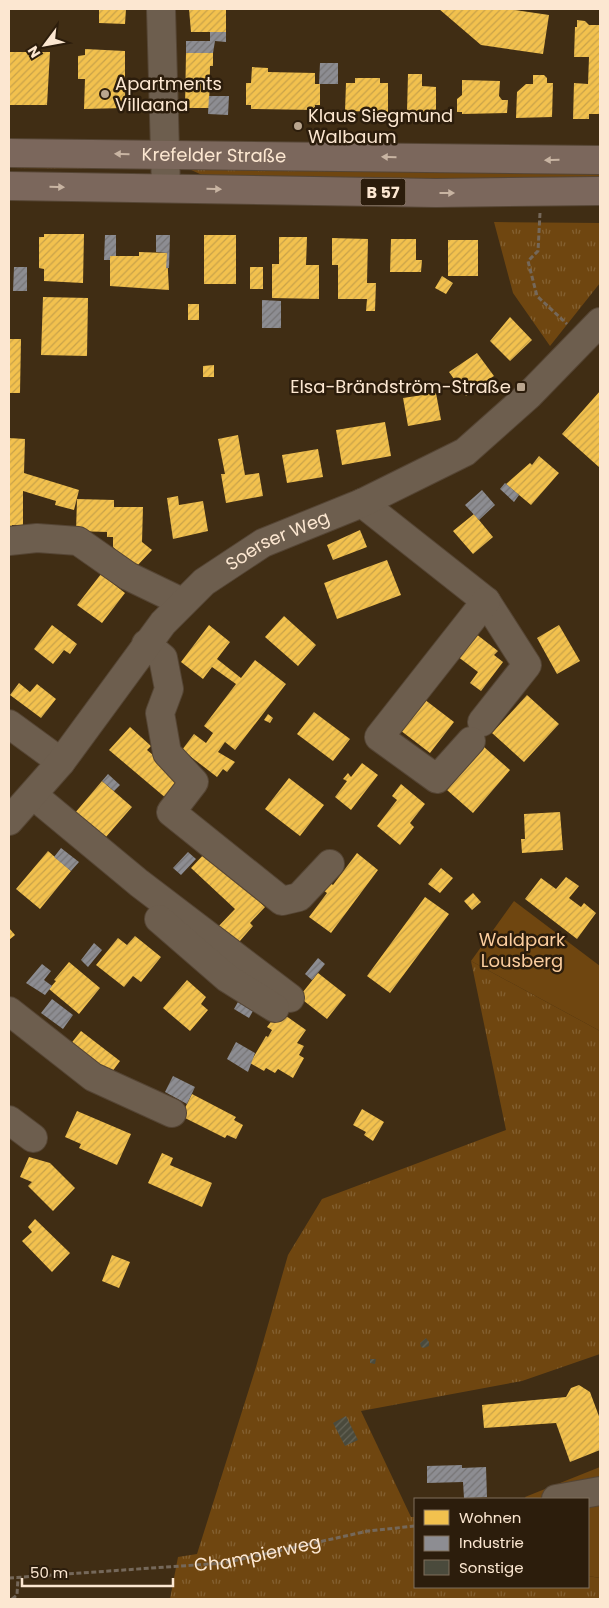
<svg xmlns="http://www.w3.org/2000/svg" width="609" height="1608" viewBox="0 0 609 1608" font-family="Poppins,sans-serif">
<defs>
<pattern id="grass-tufts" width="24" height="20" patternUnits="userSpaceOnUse" patternTransform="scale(1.25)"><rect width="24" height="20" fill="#6f4610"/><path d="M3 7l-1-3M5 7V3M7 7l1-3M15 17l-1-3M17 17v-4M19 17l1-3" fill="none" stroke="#846132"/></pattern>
<pattern id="homes-hatch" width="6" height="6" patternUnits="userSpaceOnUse" patternTransform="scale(1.25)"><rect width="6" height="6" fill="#f2c14e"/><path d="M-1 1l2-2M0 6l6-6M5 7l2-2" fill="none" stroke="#c8a24a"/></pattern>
<pattern id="industry-hatch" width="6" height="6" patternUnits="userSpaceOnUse" patternTransform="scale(1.25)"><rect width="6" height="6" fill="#8d8d92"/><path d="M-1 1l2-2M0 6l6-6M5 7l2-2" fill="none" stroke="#767475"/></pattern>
<pattern id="building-hatch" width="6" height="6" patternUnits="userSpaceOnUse" patternTransform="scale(1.25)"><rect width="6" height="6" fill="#4a4a3c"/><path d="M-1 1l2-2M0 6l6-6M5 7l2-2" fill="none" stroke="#656457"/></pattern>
</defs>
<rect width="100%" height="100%" fill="#402d14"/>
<!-- grass -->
<path fill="url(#grass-tufts)" d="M9,163L128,166L119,169L9,168Z
M187,168L600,171V182L499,184L202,175Z
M494,222L600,223V283L550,346L513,293Z
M471,961L600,1031V1354L522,1381L361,1411L411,1517H415V1587H588V1576L600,1578V1599H170L178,1557L197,1554L256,1367L288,1255L322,1199L506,1130Z"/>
<!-- park -->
<path fill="#6f4610" d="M514,901L600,966V1031L471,961Z
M600,1467V1578L588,1576V1499H526L525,1497Z"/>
<!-- homes -->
<path fill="url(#homes-hatch)" d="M99,9H126L125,24L99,23Z
M189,9H226V32H191Z
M439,9H508L549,15L543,54L481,45Z
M577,20L585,21L589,25H600V114H589V119H573L574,83L588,84L589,57H574L575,27H577Z
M85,49L125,51V108L84,109L85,79H78V56L85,55Z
M9,52H50L47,105H9Z
M186,53H213V66H210L209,108H185Z
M252,67L268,68V72L315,73V84H320V105H315V110L251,109V105H246V83H251Z
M408,74H422V86L436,87V112L407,111Z
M533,75H544L547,78V83H553L552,117L516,118L517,92L526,84H533Z
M355,78H380V83H388V112L345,111L346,83H355Z
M462,80L500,81L499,96L502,100H508L507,113L462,114V112H457V99L462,95Z
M44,234H84L83,283L44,281V269L39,268V237H44Z
M204,235H236V284H204Z
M279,237H307L306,265H319V299L272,298V264H279Z
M332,238L368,239L367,283H376L375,311H366L367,299H338V265H332Z
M391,239H416V260H422L421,272H390Z
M448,240H478V276H448Z
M139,252L167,253L169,290L110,286V256H139Z
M250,267H263V289H250Z
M442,276L453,283L446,294L435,288Z
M43,297L88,298L87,356L41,355Z
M188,304H199V320H188Z
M510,317L532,340L510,361L490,341Z
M9,339H21L20,393H9Z
M477,353L494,376L466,396L449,372Z
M214,365V377H203V366Z
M600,391V468L562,434Z
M436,393L441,420L408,426L403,398Z
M385,422L391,456L342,465L336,430Z
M238,435L245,475L259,473L263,496L226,503L221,474H225L218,439Z
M9,438L25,439L24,473L79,490L74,510L55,505L56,501L23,491V525H12V530H9Z
M318,449L323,477L287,483L282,455Z
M539,456L559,473L531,505L506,484L530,463L532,465Z
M178,496L179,505L203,501L208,531L173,539L167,498Z
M77,499L114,500V507H143L142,542L152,550L135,568L113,547V537H107V532L76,531Z
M474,514L493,537L473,554L453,531Z
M360,530L367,547L333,560L327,545Z
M387,560L401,595L337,619L324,583Z
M101,574L125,593L102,623L77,605Z
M284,616L316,645L298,666L265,637Z
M52,625L77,644L70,654L64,650L53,664L34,649Z
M209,625L230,642L217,659L241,678L255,660L286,684L235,750L225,742L218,752L235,762L227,772L223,769L217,777L182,750L194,734L206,743L213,733L204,726L236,684L212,667L203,679L181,662Z
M559,625L580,661L557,674L537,638Z
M471,630L498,651L494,655L503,662L481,691L470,683L478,672L453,653Z
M19,683L30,692L37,684L56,699L41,718L10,695Z
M527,695L559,724L524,762L492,733Z
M420,696L454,722L430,753L396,727Z
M314,712L350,739L333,761L297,734Z
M268,714L273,718L270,723L264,720Z
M130,727L151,746L147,750L183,780L167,799L109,750Z
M484,747L510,770L473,813L447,790Z
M362,763L378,775L351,810L335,797L347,781L343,779L348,773L351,777Z
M289,778L324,805L300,836L265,809Z
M102,781L132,807L99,845L69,820Z
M401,784L425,804L410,823L414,827L400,845L377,826L397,800L392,796Z
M560,812L563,850L522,853L521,839H525L524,814Z
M48,851L71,871L40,909L16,889Z
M205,853L265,907L250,923L253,926L233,949L214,931L235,909L191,868Z
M357,853L378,870L331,933L309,917L327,893L323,890L329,882L333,885Z
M441,868L453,878L440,893L428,884Z
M566,877L579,886L569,898L581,907L584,903L596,913L577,939L525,899L541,878L556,889Z
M473,893L481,902L472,910L464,901Z
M425,897L449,914L390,993L367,976Z
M9,928L15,935L9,940Z
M135,936L161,957L141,982L133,976L124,987L96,965L118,938L127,945Z
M69,962L100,988L79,1014L49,989L56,981L54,980Z
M318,973L346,995L327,1019L299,997Z
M187,980L206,997L201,1004L208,1010L190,1031L163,1008Z
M279,1011L306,1030L297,1043L304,1046L299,1055L304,1058L293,1078L278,1069L275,1073L266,1068L264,1071L250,1063L266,1036L268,1037L272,1030L267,1027Z
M81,1031L120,1061L109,1076L69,1046Z
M192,1094L236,1117L234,1120L243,1125L236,1139L227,1135L225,1138L181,1116Z
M362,1109L384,1122L373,1141L364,1135L366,1132L353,1125Z
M77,1111L131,1134L117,1165L79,1148L81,1144L65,1137Z
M162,1153L173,1158L170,1165L212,1183L202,1207L148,1183Z
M29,1157L50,1163L75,1188L53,1211L28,1186L32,1182L20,1177Z
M35,1219L70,1253L52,1272L22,1241L32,1232L28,1227Z
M112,1255L130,1262L119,1288L102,1281Z
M579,1385L590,1392L600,1419V1450L570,1462L556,1423L484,1428L482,1405L566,1397L571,1388Z"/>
<!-- industry -->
<path fill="url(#industry-hatch)" d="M210,32H226V42L215,41L213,53H186V41H210Z
M320,63H338V84H319Z
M209,96H229L228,115L208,114Z
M105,235H116V256H110V260H104Z
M156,235H170L169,268H166L167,253L156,252Z
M14,267H27V291H13Z
M262,300L281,301V328H262Z
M505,483L519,495L514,502L500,489Z
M482,490L495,505L479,520L465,505Z
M108,774L120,785L114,791L102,781Z
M61,848L79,862L71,871L54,857Z
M188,852L196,859L181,875L173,868Z
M94,943L102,950L88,967L81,960Z
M318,958L325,964L312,980L305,974Z
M42,964L51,971L44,980L52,986L45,995L26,983Z
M243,993L258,1002L249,1018L234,1009Z
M52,999L73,1015L63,1029L41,1013Z
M236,1042L255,1053L248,1072L227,1059Z
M173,1076L195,1087L187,1104L165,1092Z
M462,1465V1468L486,1467L487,1497L464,1498L463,1482L427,1483V1466Z"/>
<!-- building -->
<path fill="url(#building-hatch)" d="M426,1338L429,1342V1346L424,1348L421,1347L420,1343Z
M370,1359H376L375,1364L370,1363Z
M346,1416L358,1440L345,1446L333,1423Z"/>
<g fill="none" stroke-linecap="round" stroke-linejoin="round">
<defs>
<g id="minor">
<path d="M161,9L166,188"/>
<path d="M362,503L486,601L527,665L482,722"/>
<path d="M9,541L37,538L78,541L128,576L182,602"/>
<path d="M146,644L163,658L169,689L160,713L167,753L194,782L171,812L282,901L299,897L330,864"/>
<path d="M9,724L61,762"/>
<path d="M471,741L437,779L379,737L486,601"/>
<path d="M33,795L139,883L290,998"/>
<path id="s2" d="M9,821L61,762L163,623L204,582L263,543L362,503L465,452L529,395L600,322"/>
<path d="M159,919L227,978L275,1008"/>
<path d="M9,1011L93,1077L172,1113"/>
<path d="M9,1120L33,1138"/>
<path d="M556,1499L600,1491"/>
</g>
<g id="major">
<path id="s3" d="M9,153L600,160"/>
<path d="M9,186L436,193L600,191"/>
</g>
</defs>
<!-- minor casing -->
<use href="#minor" stroke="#554534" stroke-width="30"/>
<!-- major casing -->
<use href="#major" stroke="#554534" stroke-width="30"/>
<!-- path -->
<g stroke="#75685a" stroke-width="3" stroke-dasharray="5 2.5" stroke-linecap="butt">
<path d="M540,213L538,251L528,261L537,296L567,324"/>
<path id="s1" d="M9,1578L224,1563L368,1531L415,1526"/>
<path d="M12,1599L17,1595L18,1578"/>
</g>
<!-- minor -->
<use href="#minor" stroke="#6d5e4e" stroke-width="28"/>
<!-- major -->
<use href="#major" stroke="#7b675c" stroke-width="28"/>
</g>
<!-- one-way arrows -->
<defs><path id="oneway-solid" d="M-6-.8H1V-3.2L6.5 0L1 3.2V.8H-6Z" transform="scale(1.25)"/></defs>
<g fill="#c8b4a2">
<use href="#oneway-solid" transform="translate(122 154) rotate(-179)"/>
<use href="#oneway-solid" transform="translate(389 157) rotate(-179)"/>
<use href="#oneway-solid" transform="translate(552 160) rotate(179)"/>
<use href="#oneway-solid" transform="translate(57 187) rotate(1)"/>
<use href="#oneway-solid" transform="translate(214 189) rotate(1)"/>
<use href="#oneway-solid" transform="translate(447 193)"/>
</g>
<!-- markers -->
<g fill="#baa68f" stroke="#2c1d0c" stroke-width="2">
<circle cx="105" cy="94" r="5"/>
<circle cx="298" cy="126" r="5"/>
<rect x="516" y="382" width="10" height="10" rx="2.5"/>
</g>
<g text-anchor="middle" stroke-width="5" stroke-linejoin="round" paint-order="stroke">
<!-- shield labels -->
<rect fill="#2c1d0c" stroke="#beaa96" stroke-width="1" x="360.5" y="178.5" width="45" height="27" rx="4"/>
<g font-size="16" font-weight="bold" fill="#fce7d1">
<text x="383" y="198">B 57</text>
</g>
<!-- poi labels -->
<g font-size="18" fill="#fce7d1" stroke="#2c1d0c" text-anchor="start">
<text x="115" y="90">Apartments<tspan x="115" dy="21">Villaana</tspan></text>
<text x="308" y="122">Klaus Siegmund<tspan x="308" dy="21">Walbaum</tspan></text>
<text x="511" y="393" text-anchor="end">Elsa-Brändström-Straße</text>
</g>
<!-- street labels -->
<g font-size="18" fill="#fce7d1" stroke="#2c1d0c">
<text dy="6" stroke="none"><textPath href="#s3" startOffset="205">Krefelder Straße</textPath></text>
<text dy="6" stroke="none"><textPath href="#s2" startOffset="394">Soerser Weg</textPath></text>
<text dy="6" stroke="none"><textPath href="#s1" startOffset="250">Champierweg</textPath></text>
</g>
<!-- park labels -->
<g font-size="18" fill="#fbcd9e" stroke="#2c1d0c">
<text x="522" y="946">Waldpark<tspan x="522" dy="21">Lousberg</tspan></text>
</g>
</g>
<!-- border -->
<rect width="609" height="1608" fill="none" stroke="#fce7d1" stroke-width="20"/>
<!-- legend -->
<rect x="414" y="1498" width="175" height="90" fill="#2c1d0c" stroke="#7f6e5b"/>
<rect x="424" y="1510" width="25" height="15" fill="#f2c14e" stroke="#7f6e5b"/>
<text x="459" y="1523" font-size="15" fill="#fce7d1">Wohnen</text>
<rect x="424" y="1536" width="25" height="15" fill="#8d8d92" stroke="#7f6e5b"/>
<text x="459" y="1548" font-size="15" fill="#fce7d1">Industrie</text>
<rect x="424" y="1560" width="25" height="15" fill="#4a4a3c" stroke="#7f6e5b"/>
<text x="459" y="1573" font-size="15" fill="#fce7d1">Sonstige</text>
<!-- north arrow -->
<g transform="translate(45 45) rotate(238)" stroke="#2c1d0c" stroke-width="4" paint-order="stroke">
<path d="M0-4L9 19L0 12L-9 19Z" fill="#fce7d1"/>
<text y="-8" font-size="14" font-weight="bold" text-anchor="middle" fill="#fce7d1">N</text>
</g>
<!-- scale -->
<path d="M22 1578v8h151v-8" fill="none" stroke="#fce7d1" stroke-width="2.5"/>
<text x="30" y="1578" font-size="15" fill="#fce7d1" stroke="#2c1d0c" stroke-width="4" paint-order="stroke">50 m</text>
</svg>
